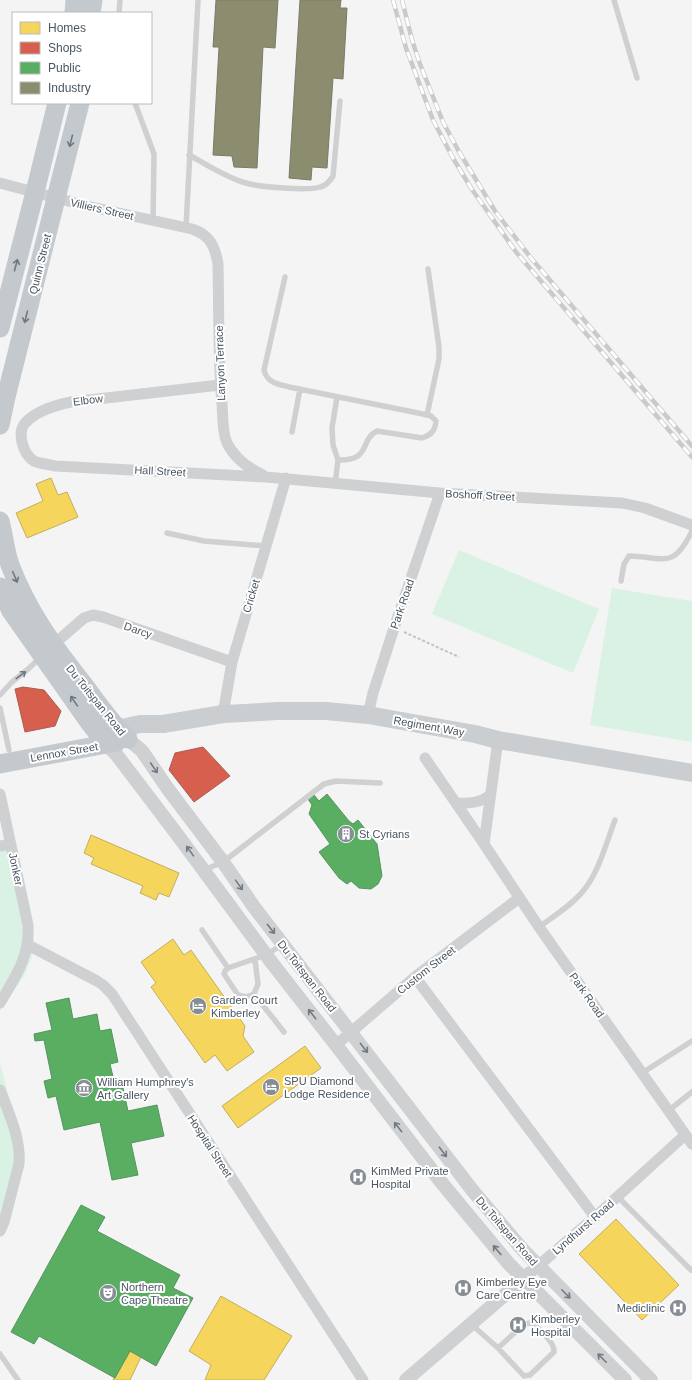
<svg xmlns="http://www.w3.org/2000/svg" width="692" height="1380" viewBox="0 0 692 1380" font-family="Helvetica,sans-serif">
<rect width="100%" height="100%" fill="#f4f4f4"/>
<!-- green -->
<path fill="#d9f2e3" d="M459,550L599,609L573,673L432,614Z
M612,588L692,601V742L590,725Z
M16,846L34,941L32,957L24,976L0,1011V849Z
M0,1063L25,1156L2,1231L0,1234Z"/>
<!-- homes -->
<path fill="#f6d55c" stroke="#c2af5e" d="M51,478L58,495L67,492L78,517L27,538L16,513L43,501L36,484Z
M91,835L179,873L169,897L159,893L156,900L140,893L143,886L91,864L94,858L84,853Z
M173,939L184,955L191,950L245,1026L243,1036L254,1052L227,1071L215,1055L205,1063L151,987L156,983L141,962Z
M305,1046L321,1068L238,1128L222,1106Z
M616,1219L679,1285L642,1320L579,1254Z
M221,1296L292,1336L264,1380H205L211,1365L189,1351Z
M130,1351L141,1357L130,1380H113Z"/>
<!-- shops -->
<path fill="#d6604d" stroke="#ac5d53" d="M23,687L44,690L61,711L55,726L25,732L15,689Z
M203,747L230,776L194,802L169,770L175,753Z"/>
<!-- public -->
<path fill="#5aae61" stroke="#559461" d="M327,794L349,821L353,824L358,820L377,844L382,876L378,884L371,889L359,888L351,881L347,884L339,878L319,852L330,844L309,814L312,805L308,799L314,795L319,801Z
M69,998L73,1019L97,1014L100,1031L111,1029L118,1062L110,1064L114,1081L121,1079L128,1111L157,1105L164,1136L131,1143L138,1175L112,1180L100,1122L64,1130L56,1096L48,1098L44,1081L52,1079L44,1040L35,1041L34,1034L52,1030L46,1003Z
M81,1205L105,1217L97,1231L180,1275L173,1288L193,1298L156,1366L130,1351L115,1378L39,1336L34,1344L11,1332Z"/>
<!-- industry -->
<path fill="#8c8c6e" stroke="#787c6a" d="M216,0H278L275,48L263,47L257,168L234,167L232,156L213,155L219,47H213Z
M300,0H341L340,8H347L343,79L333,78L327,168L312,167L311,180L289,178Z"/>
<g fill="none" stroke-linecap="round" stroke-linejoin="round">
<!-- path -->
<path stroke="#bcc7c4" stroke-width="2" stroke-dasharray="3 2" stroke-linecap="butt" d="M404,632L459,657"/>
<!-- service -->
<path stroke="#ced0d2" stroke-width="5.5" d="M614,0L637,78
M119,13L120,0
M135,103L154,154L153,220
M189,155C208,165 225,177 246,183C259,187 308,191 320,187C326,186 330,181 333,176L340,101
M186,227L198,0
M285,277L264,370C267,383 278,384 289,387L423,414L431,416L436,421C435,431 431,435 422,438L377,431C359,440 372,461 338,460
M427,415L439,359V347L428,269
M292,432L300,389
M335,484L338,460L333,445L332,428L337,397
M167,533L204,541L266,546
M621,581L624,564L629,556C665,557 673,570 692,531
M0,695L12,682L27,670L41,657
M0,708L9,750
M204,870L223,862L324,784L336,781L380,783
M539,927C554,916 572,905 584,890C599,871 606,844 615,820
M202,930L228,968
M283,944L266,955L228,968L225,971L224,974L238,995L246,997L254,994L284,1032
M254,994L258,984L255,960
M642,1073L692,1041
M668,1111L692,1092
M618,1197L691,1270
M471,1324L498,1348L524,1376L530,1375L554,1352C555,1342 540,1331 534,1324L530,1323L524,1324L498,1348
M0,1354L18,1380"/>
<!-- minor -->
<path stroke="#ced0d2" stroke-width="11" d="M0,183L87,206L192,229C210,235 215,246 218,264C219,311 218,358 222,404C223,417 222,432 227,443C235,459 248,468 263,475
M220,385L71,402C56,405 37,411 26,422C16,432 23,454 34,461C40,464 48,464 55,466L266,477L440,493L622,503L645,508L692,525
M53,645L84,618L93,615L103,617L232,662
M223,714L232,662L286,478
M368,715L373,693L394,628L440,493
M498,740L484,844L539,927L692,1144
M425,758L484,844
M0,794L28,925C30,957 15,977 0,1003
M456,803C468,804 481,803 490,795
M0,846L10,844
M28,945L97,981L103,985L112,994L363,1380
M415,977L595,1217
M336,1045L415,977L519,898
M0,1090C9,1114 21,1138 19,1164L4,1222L0,1231
M538,1266L595,1217L685,1135"/>
<!-- tertiary -->
<path stroke="#ced0d2" stroke-width="14" d="M128,739L142,751L168,789L223,862L254,907L473,1191L523,1250L651,1380
M106,744L116,754L176,833L272,963L336,1045L441,1182L509,1264L625,1380
M406,1380L530,1273"/>
<!-- primary -->
<path stroke="#caced1" stroke-width="18" d="M117,729L140,724H163L223,714L245,713L277,711H326L368,715L475,734L498,740L692,773"/>
<!-- trunk -->
<path stroke="#c4c9cd" stroke-width="19" d="M74,13L75,0
M91,13L93,0
M0,328L35,192L57,103
M0,425L6,397L80,103
M0,521C4,535 5,551 10,565C28,612 53,646 84,685C98,704 111,723 128,739
M0,587L11,611L89,722L106,744
M0,764L117,742"/>
<defs>
<path id="rail" d="M393,0L406,48L433,120L453,158L471,188L516,252L692,457
M402,0L412,40L420,64L443,122L458,150L495,211L531,258L692,446"/>
</defs>
<!-- rail casing -->
<use href="#rail" stroke="#c9cacc" stroke-width="4.5"/>
<!-- rail -->
<use href="#rail" stroke="#fff" stroke-width="3" stroke-dasharray="9" stroke-linecap="butt"/>
</g>
<!-- one-way arrows -->
<defs><path id="oneway-shaft" d="M-6 0H5M1.5-3L5.5 0L1.5 3" fill="none" stroke-width="1.6" stroke-linecap="round" stroke-linejoin="round"/></defs>
<g stroke="#6f7881">
<use href="#oneway-shaft" transform="translate(71 141) rotate(104)"/>
<use href="#oneway-shaft" transform="translate(16 265) rotate(-75)"/>
<use href="#oneway-shaft" transform="translate(26 317) rotate(104)"/>
<use href="#oneway-shaft" transform="translate(15 577) rotate(67)"/>
<use href="#oneway-shaft" transform="translate(74 701) rotate(-125)"/>
</g>
<g stroke="#727b83">
<use href="#oneway-shaft" transform="translate(21 675) rotate(-37)"/>
<use href="#oneway-shaft" transform="translate(154 768) rotate(56)"/>
<use href="#oneway-shaft" transform="translate(190 851) rotate(-126)"/>
<use href="#oneway-shaft" transform="translate(239 885) rotate(55)"/>
<use href="#oneway-shaft" transform="translate(271 929) rotate(52)"/>
<use href="#oneway-shaft" transform="translate(312 1014) rotate(-128)"/>
<use href="#oneway-shaft" transform="translate(364 1048) rotate(52)"/>
<use href="#oneway-shaft" transform="translate(398 1127) rotate(-128)"/>
<use href="#oneway-shaft" transform="translate(443 1152) rotate(53)"/>
<use href="#oneway-shaft" transform="translate(497 1250) rotate(-130)"/>
<use href="#oneway-shaft" transform="translate(566 1294) rotate(45)"/>
<use href="#oneway-shaft" transform="translate(602 1358) rotate(-135)"/>
</g>
<!-- icons -->
<defs>
<symbol id="building-disc" viewBox="-11 -11 22 22"><circle r="9.5" fill="#868d94" stroke="#fff"/><path d="M-4-6H4V6H1V3H-1V6H-4ZM-2.5-4.3h1.7v1.8h-1.7ZM.8-4.3h1.7v1.8H.8ZM-2.5-1h1.7V.8h-1.7ZM.8-1h1.7V.8H.8Z" fill="#fff"/></symbol>
<symbol id="hotel-disc" viewBox="-11 -11 22 22"><circle r="9.5" fill="#868d94" stroke="#fff"/><path d="M-6-4.5h1.5V1H6V5H4.5V3h-9V5H-6ZM-4 0a1.8 1.8 0 1 1 3.6 0ZM.5 0V-2.5h3Q6-2.5 6 0Z" fill="#fff"/></symbol>
<symbol id="museum-disc" viewBox="-11 -11 22 22"><circle r="9.5" fill="#868d94" stroke="#fff"/><path d="M0-6L6-3V-2H-6V-3ZM-5-1h2V3h-2ZM-1-1h2V3h-2ZM3-1h2V3H3ZM-6 4H6V6H-6Z" fill="#fff"/></symbol>
<symbol id="hospital-disc" viewBox="-11 -11 22 22"><circle r="9.5" fill="#868d94" stroke="#fff"/><path d="M-5-5h3v3.5h4V-5h3V5h-3V1.5h-4V5h-3Z" fill="#fff"/></symbol>
<symbol id="theatre-disc" viewBox="-11 -11 22 22"><circle r="9.5" fill="#868d94" stroke="#fff"/><path d="M-5-5.5Q0-4 5-5.5V0Q5 5 0 6Q-5 5-5 0ZM-3.3-2.5H-1v1.5H-3.3ZM1-2.5H3.3v1.5H1ZM-2.8 1Q0 5.5 2.8 1Z" fill="#fff"/></symbol>
</defs>
<g fill-rule="evenodd">
<use href="#building-disc" x="336" y="824" width="20" height="20"/>
<use href="#hotel-disc" x="188" y="996" width="20" height="20"/>
<use href="#hotel-disc" x="261" y="1077" width="20" height="20"/>
<use href="#museum-disc" x="74" y="1078" width="20" height="20"/>
<use href="#hospital-disc" x="348" y="1167" width="20" height="20"/>
<use href="#hospital-disc" x="453" y="1278" width="20" height="20"/>
<use href="#theatre-disc" x="98" y="1283" width="20" height="20"/>
<use href="#hospital-disc" x="668" y="1298" width="20" height="20"/>
<use href="#hospital-disc" x="508" y="1315" width="20" height="20"/>
</g>
<g text-anchor="middle" stroke-width="4" stroke-linejoin="round" paint-order="stroke">
<!-- street labels -->
<g font-size="11" fill="#4a5661" stroke="#fff">
<text transform="translate(102 209) rotate(13)" y="4">Villiers Street</text>
<text transform="translate(40 264) rotate(-76)" y="4">Quinn Street</text>
<text transform="translate(220 363) rotate(-92)" y="4">Lanyon Terrace</text>
<text transform="translate(88 400) rotate(-7)" y="4">Elbow</text>
<text transform="translate(160 471) rotate(3)" y="4">Hall Street</text>
<text transform="translate(480 495) rotate(3)" y="4">Boshoff Street</text>
<text transform="translate(251 596) rotate(-73)" y="4">Cricket</text>
<text transform="translate(402 604) rotate(-71)" y="4">Park Road</text>
<text transform="translate(138 630) rotate(19)" y="4">Darcy</text>
<text transform="translate(96 700) rotate(51)" y="4">Du Toitspan Road</text>
<text transform="translate(429 726) rotate(10)" y="4">Regiment Way</text>
<text transform="translate(64 752) rotate(-10)" y="4">Lennox Street</text>
<text transform="translate(16 869) rotate(78)" y="4">Jonker</text>
<text transform="translate(426 970) rotate(-38)" y="4">Custom Street</text>
<text transform="translate(307 976) rotate(52)" y="4">Du Toitspan Road</text>
<text transform="translate(587 995) rotate(55)" y="4">Park Road</text>
<text transform="translate(210 1146) rotate(57)" y="4">Hospital Street</text>
<text transform="translate(583 1227) rotate(-41)" y="4">Lyndhurst Road</text>
<text transform="translate(507 1231) rotate(49)" y="4">Du Toitspan Road</text>
</g>
<!-- poi labels -->
<g font-size="11" fill="#4a5661" stroke="#fff" text-anchor="start">
<text x="359" y="838">St Cyrians</text>
<text x="211" y="1004">Garden Court<tspan x="211" dy="13">Kimberley</tspan></text>
<text x="284" y="1085">SPU Diamond<tspan x="284" dy="13">Lodge Residence</tspan></text>
<text x="97" y="1086">William Humphrey's<tspan x="97" dy="13">Art Gallery</tspan></text>
<text x="371" y="1175">KimMed Private<tspan x="371" dy="13">Hospital</tspan></text>
<text x="476" y="1286">Kimberley Eye<tspan x="476" dy="13">Care Centre</tspan></text>
<text x="121" y="1291">Northern<tspan x="121" dy="13">Cape Theatre</tspan></text>
<text x="665" y="1312" text-anchor="end">Mediclinic</text>
<text x="531" y="1323">Kimberley<tspan x="531" dy="13">Hospital</tspan></text>
</g>
</g>
<!-- legend -->
<rect x="12" y="12" width="140" height="92" fill="#ffffff" stroke="#b7bbc0"/>
<rect x="20" y="22" width="20" height="12" fill="#f6d55c" stroke="#b7bbc0"/>
<text x="48" y="32" font-size="12" fill="#4a5661">Homes</text>
<rect x="20" y="42" width="20" height="12" fill="#d6604d" stroke="#b7bbc0"/>
<text x="48" y="52" font-size="12" fill="#4a5661">Shops</text>
<rect x="20" y="62" width="20" height="12" fill="#5aae61" stroke="#b7bbc0"/>
<text x="48" y="72" font-size="12" fill="#4a5661">Public</text>
<rect x="20" y="82" width="20" height="12" fill="#8c8c6e" stroke="#b7bbc0"/>
<text x="48" y="92" font-size="12" fill="#4a5661">Industry</text>
</svg>
